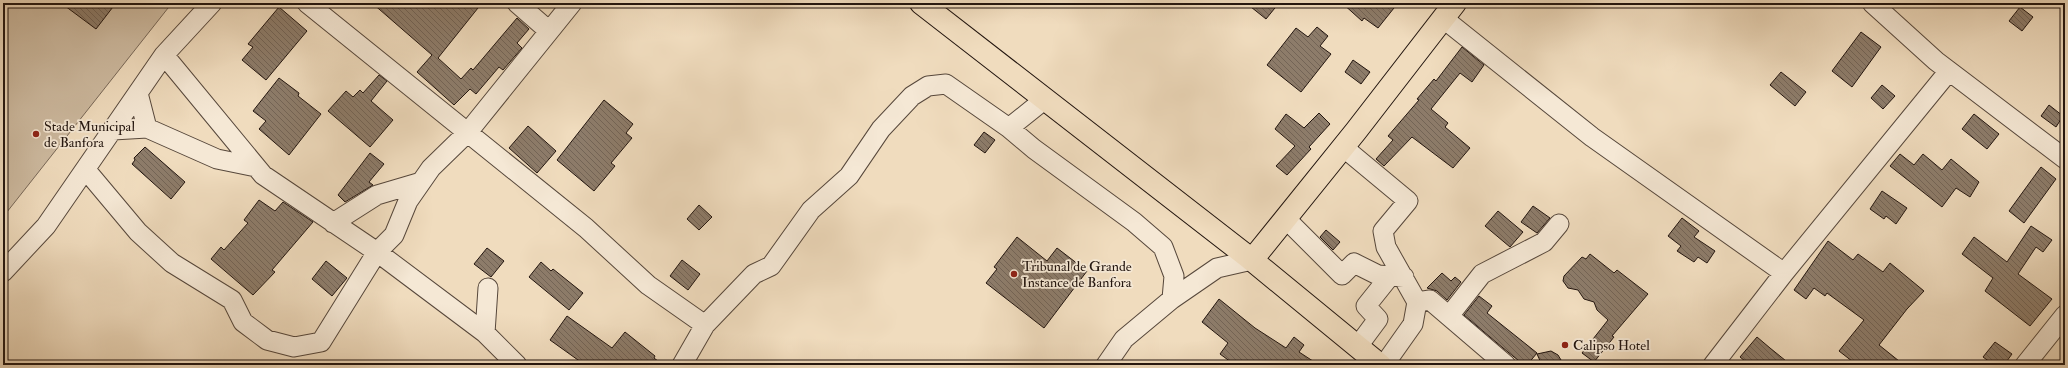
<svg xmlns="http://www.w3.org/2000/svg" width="2068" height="368" viewBox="0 0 2068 368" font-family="'IM FELL Double Pica',serif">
<defs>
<pattern id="building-back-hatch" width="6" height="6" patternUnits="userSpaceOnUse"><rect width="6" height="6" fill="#8d7c6a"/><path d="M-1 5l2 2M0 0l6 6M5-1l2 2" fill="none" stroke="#736456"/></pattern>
</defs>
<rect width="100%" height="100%" fill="#f0dcbe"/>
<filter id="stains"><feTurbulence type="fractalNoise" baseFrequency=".005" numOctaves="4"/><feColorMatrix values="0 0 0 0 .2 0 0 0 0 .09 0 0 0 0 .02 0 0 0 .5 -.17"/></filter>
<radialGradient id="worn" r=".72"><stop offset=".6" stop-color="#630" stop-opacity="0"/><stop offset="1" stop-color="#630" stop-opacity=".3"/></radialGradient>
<!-- pitch -->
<path fill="#cdbaa0" stroke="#786858" d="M3,3H172L3,217Z"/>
<!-- building -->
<path fill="url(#building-back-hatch)" stroke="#22150f" d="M61,3H116L96,29Z
M372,3H482L438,58L461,79L471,68L473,70L517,18L529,29L517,43L522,48L503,70L499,67L476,94L470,89L454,105L417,72L432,55Z
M1246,3H1279L1266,19Z
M1342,3H1398L1378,28L1364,18L1362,21Z
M279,7L307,31L266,80L242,60L253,47L248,44Z
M2020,7L2033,17L2022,31L2009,21Z
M1317,27L1328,36L1320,46L1331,54L1301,92L1267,65L1296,28L1308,37Z
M1861,32L1881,47L1852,87L1832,71Z
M1462,47L1484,65L1472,82L1460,73L1431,109L1448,123L1445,127L1470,148L1453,168L1412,137L1384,166L1376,159L1393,140L1388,136L1419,100L1417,99L1434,79L1436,81Z
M1353,60L1370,72L1361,84L1345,72Z
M1781,72L1806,92L1795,106L1770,85Z
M379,75L387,81L371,101L393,120L370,147L328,111L346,91L353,97L360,90L363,93Z
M279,78L299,93L298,96L321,114L289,155L259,129L266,121L253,111Z
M1882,85L1895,96L1883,109L1871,98Z
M604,100L633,124L626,133L632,138L611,163L615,166L594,191L557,160Z
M2049,105L2063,116L2056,127L2041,116Z
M1319,113L1330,124L1309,147L1311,149L1287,175L1276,166L1295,146L1275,129L1286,114L1304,128Z
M1974,114L1999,134L1987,149L1962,129Z
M528,126L556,151L537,173L509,148Z
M984,132L995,140L985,153L974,145Z
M145,147L185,182L171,199L132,164L135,160L134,158Z
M370,153L384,164L369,182L373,185L345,202L338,195Z
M1900,154L1914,165L1923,154L1942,170L1951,159L1979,182L1970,197L1956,188L1942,207L1890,166Z
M2041,167L2056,179L2024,223L2009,211Z
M1882,191L1907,208L1896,224L1886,216L1884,219L1870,209Z
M259,200L275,211L283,202L313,222L272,270L275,272L253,295L211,259L221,247L224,250L248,223L244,220Z
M699,205L712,217L699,230L687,219Z
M1533,206L1550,218L1537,233L1521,222Z
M1498,211L1523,232L1510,247L1485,226Z
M1682,218L1699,231L1694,237L1715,251L1707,263L1698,257L1694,262L1677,251L1681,246L1668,236Z
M2031,226L2052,240L2043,252L2036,247L2018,274L2052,299L2030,326L1985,291L1993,278L1962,254L1974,237L2007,262Z
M1326,230L1340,242L1333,250L1320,237Z
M1017,237L1047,261L1057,248L1087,271L1044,328L986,283L997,269L994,267Z
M1828,241L1853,260L1858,254L1883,272L1890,263L1924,291L1907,309L1879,345L1904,365H1857L1839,351L1864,320L1827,293L1825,296L1814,288L1806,299L1794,290Z
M487,248L504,261L491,277L474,264Z
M1590,254L1614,273L1617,270L1648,294L1612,336L1614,337L1594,362L1582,353L1608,320L1597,310L1594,302L1584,299L1578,290L1568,288L1563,281L1564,276L1582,257L1586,259Z
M682,260L700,274L688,290L670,276Z
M326,261L347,278L332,296L312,279Z
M541,262L551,271L553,269L583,293L569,310L529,277Z
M1442,273L1451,281L1455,277L1461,282L1447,300L1437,291L1427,288Z
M1479,296L1492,306L1487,313L1537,353L1527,365H1524L1503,348L1464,315Z
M1219,299L1255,328L1286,348L1294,337L1304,345L1299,352L1319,365H1235L1220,354L1228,343L1202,322Z
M567,316L612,348L625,332L655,356L654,358L663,365H585L550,340Z
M1757,337L1770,348L1791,365H1750L1740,357Z
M1995,342L2012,354L2004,365H1994L1983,357Z
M1551,351L1558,355L1564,365H1542L1537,354Z"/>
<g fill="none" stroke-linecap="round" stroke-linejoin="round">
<defs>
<path id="minor" d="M307,3L586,228L648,285L705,325
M517,3L549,31
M1872,3L1936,61L2065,159
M1444,19L1592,137L1784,273
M164,55L263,175L377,252L485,333L517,365
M138,93L147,128
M1009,128L1034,149L1134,222L1163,247L1174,276L1172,299L1124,339L1106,365
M113,130L147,128L217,159L256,167
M1343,147L1408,201L1383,231L1386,247L1417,302L1413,324L1384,365
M86,170L138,232L172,263L232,300L243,322L267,340L294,347L321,342L377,252L394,235L408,201L431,168L468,132L572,3
M1286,219L1342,275L1354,263L1378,275L1404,277
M333,223L377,195L421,182
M3,272L46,226L164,55L212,3
M1172,299L1217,268L1252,260
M1417,302L1430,300L1506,365
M1449,316L1482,274L1544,242L1559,224
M485,333L488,288
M1358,346L1378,319L1366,306L1390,276
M682,365L705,325L754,274L771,266L811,210L849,176L881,129L912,96L928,86L946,84L1009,128L1045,99
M1713,365L1784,273L1949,71
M2025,365L2065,315"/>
<path id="major" d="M1252,260L1356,131L1455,3"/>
<path id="highway" d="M921,3L1252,260L1380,365"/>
</defs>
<!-- minor casing -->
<use href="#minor" stroke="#56473b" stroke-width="21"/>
<!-- major casing -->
<use href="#major" stroke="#22150f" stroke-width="24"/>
<!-- highway casing -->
<use href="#highway" stroke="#22150f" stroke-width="24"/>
<!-- minor -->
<use href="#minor" stroke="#f5e8d5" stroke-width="19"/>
<!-- major -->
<use href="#major" stroke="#f0dcbe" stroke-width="22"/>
<!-- highway -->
<use href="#highway" stroke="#f0dcbe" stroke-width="22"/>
</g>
<!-- markers -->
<g fill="#8f2418" stroke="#f5e8d5" stroke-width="1.5">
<circle cx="36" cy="134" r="4"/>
<circle cx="1014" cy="274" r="4"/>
<circle cx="1565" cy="345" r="4"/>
</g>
<g text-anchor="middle" stroke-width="3.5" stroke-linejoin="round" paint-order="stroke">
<!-- poi labels -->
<g font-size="14" fill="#22150f" stroke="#f5e8d5" text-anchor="start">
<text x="44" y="131">Stade Municipal<tspan x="44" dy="16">de Banfora</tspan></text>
<text x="1022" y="271">Tribunal de Grande<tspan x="1022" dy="16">Instance de Banfora</tspan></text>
<text x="1573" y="350">Calipso Hotel</text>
</g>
</g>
<!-- margin -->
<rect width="2068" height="368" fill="none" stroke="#f0dcbe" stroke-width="16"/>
<rect x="4" y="4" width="2060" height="360" fill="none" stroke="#22150f" stroke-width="2"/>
<rect x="8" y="8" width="2052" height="352" fill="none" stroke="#22150f"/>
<rect width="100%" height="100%" filter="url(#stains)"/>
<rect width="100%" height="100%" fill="url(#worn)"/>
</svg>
